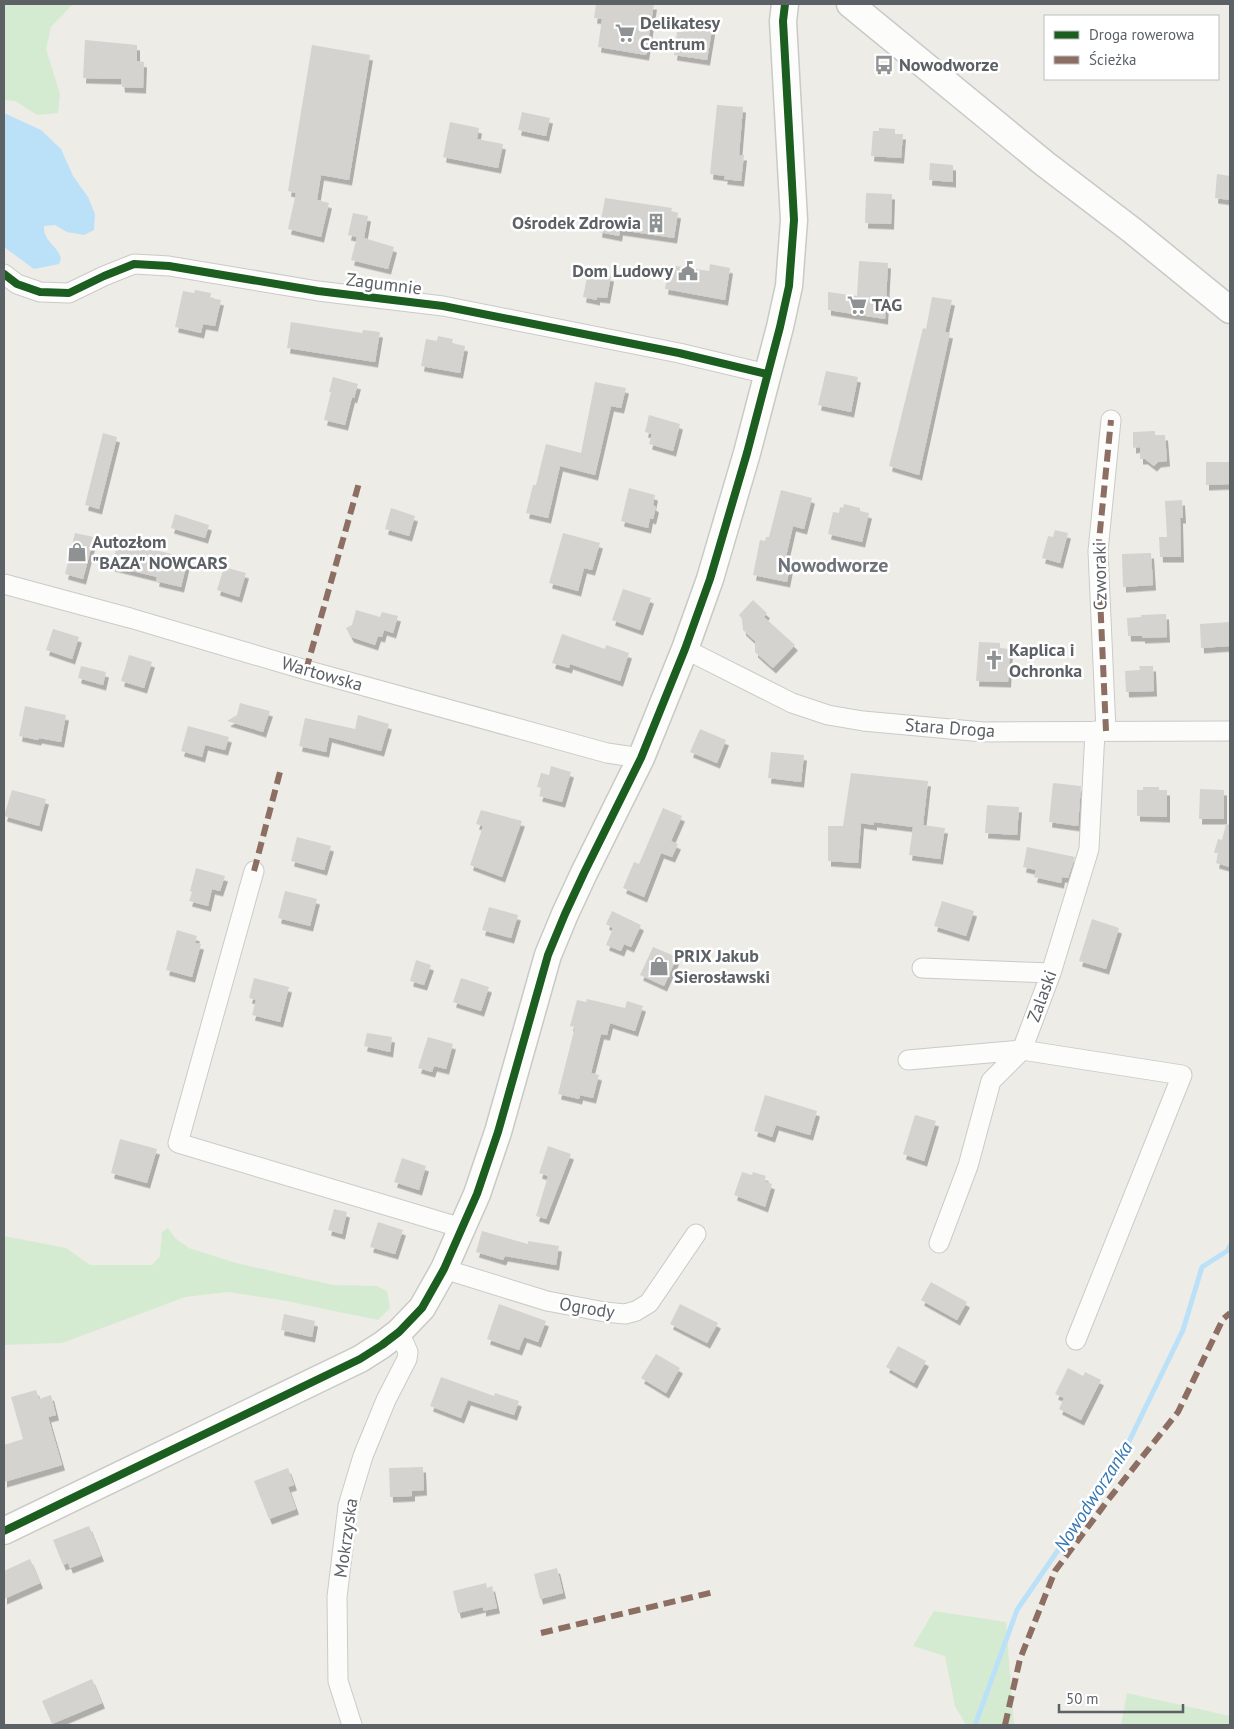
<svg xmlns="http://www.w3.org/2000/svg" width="1234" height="1729" viewBox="0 0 1234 1729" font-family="'PT Sans',sans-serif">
<defs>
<filter id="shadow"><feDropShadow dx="3" dy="5.5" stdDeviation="0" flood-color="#0004"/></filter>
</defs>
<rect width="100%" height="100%" fill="#edece7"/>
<!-- green -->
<path fill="#d5ebd1" d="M4,4H73L51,27L46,49L60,94L58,113L37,115L15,101L4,100Z
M168,1228L175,1238L189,1248L236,1263L333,1285L377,1286L387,1291L390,1308L378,1320L281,1300L228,1292L185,1297L62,1343L4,1345V1236L66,1248L90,1265H152L160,1256L162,1232Z
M934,1611L1006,1622L1014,1725H966L955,1706L945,1656L913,1646Z
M1127,1693L1230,1716V1725H1121Z"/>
<!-- water -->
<path fill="#bbe1f8" d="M4,113L41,130L61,149L73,176L88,197L95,214L94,230L84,235L67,232L55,225L44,226C43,242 58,245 61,259L59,264L34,269L4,247Z"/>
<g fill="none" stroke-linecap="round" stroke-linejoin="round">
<!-- stream -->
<path stroke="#bbe1f8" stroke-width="5" d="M975,1725L1017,1610L1120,1460L1183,1330L1202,1267L1227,1251L1230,1246"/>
</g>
<!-- building -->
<path fill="#d4d3d0" filter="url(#shadow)" d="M596,4H654L646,55L598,47L602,19L594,18Z
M684,19L713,24L707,60L674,55L677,32H682Z
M85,40L137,45V61L144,62L143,88L122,87L121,79L83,78Z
M312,45L370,55L349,180L321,175L317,200L329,203L321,237L288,229L296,193L288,191Z
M717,105L743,107L739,155H744L741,181L724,179L725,176L710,174Z
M522,112L550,118L546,136L518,130Z
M450,122L479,128L477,139L503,144L498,168L443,157Z
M879,128L895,129V134H903L901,158L871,156L873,131H879Z
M930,163L953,165V182L929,180Z
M1217,174L1230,176V200L1215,198Z
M866,193L892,194L891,224L865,223Z
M605,198L672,208L671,211L678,213L674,238L620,230L619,236L599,232Z
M353,213L368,216L364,238L394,247L388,269L351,260L357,237L348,235Z
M859,261L888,263L885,319L828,310V292L857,296Z
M710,264L730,268L725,300L665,289L669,265L709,271Z
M588,272L611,276L607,298L597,297V300L583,297Z
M195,290L211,293L210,298L221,300L215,326L203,324L201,333L175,327L183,291L194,293Z
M932,297L952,300L945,332L950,333L919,475L889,466L923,328L926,329Z
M291,322L362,333L363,330L380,332L375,362L287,348Z
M438,336L453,339L452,343L465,346L460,373L421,366L426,339L437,341Z
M826,371L858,377L851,412L818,405Z
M333,377L358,384L354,398L352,397L345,425L324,420L331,392H329Z
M595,382L626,388L621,408L611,406L595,475L560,466L548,518L526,513L533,485H536L546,444L581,453Z
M649,415L680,424L673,451L649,444L652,434L645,432Z
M1155,431V435H1165L1167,461L1158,462L1154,466L1145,459H1140V447L1133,448V432Z
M103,433L117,437L99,509L85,505Z
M1206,462H1230V484L1206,485Z
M629,488L655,495L653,505L656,507L653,519L650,518L648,528L621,521Z
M781,490L812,498L804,529L793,526L785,561L791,562L787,582L753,575L760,540L765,541L766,537H769Z
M1182,500L1183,518H1180L1181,557H1160L1159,537H1167L1165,501Z
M844,504L860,508V511L869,513L862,542L828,534L833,512L839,513L840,507L843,508Z
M391,508L415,516L409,536L385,529Z
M175,514L209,525L205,538L171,528Z
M1055,530L1068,533L1060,563L1042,558L1048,536L1053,537Z
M75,533L94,537L83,579L65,574Z
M563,533L600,543L592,570L584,568L578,591L549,583Z
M118,541L188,558L181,587L156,581L157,577L112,566Z
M1151,553L1153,585L1123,587L1122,554Z
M224,567L246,573L239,597L217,590Z
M623,589L651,598L640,630L612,620Z
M753,600L767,613L764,617L795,645L773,668L755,652V641L743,630L742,619L739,615Z
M356,610L380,617L382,612L398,616L393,633L384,630L382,637L378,636L375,645L351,637L346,628L352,625Z
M1166,614L1167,637L1142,638V636H1128L1127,618L1141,617V615Z
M1230,622V646L1201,648L1200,624Z
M53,629L79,637L72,659L46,650Z
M562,634L605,649L606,645L629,653L620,681L570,664L569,668L552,663Z
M979,642L1000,643V648L1010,649L1008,682L976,681Z
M129,655L152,662L144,688L121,681Z
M81,666L106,672L103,685L78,678Z
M1139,666H1153L1154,691L1126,692L1125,671L1140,670Z
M240,703L270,711L263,732L227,721L237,715Z
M25,706L66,715L61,742L39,738L38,740L19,736Z
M358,715L389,724L381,751L329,737L326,752L299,746L305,718L355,729Z
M188,726L229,737L225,750L205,745L202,757L181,751Z
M700,729L726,740L717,763L690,752Z
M771,752L804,755L801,782L768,778Z
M551,766L571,772L562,802L539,796L542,788L537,787L541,773L549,775Z
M851,773L928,781L923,825L945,828L940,859L909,855L913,827L874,822V825L861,823L858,863L828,861V826H843Z
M1053,783L1081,786L1078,826L1049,822Z
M1143,787H1159V790H1167V817L1137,816V790H1143Z
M1200,789L1224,790V819H1199Z
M12,790L46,799L39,826L4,816Z
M987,805L1019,807L1017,835L985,833Z
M663,808L682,816L671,841L678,844L672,857L661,853L644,897L623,888L634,862L639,864Z
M481,810L522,821L502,877L470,865L483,826L476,824Z
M1226,824L1230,825V867L1216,863L1218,853H1214L1218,839L1222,840Z
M297,837L331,846L324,870L291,861Z
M1027,847L1075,857L1068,878L1062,877L1061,883L1034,877L1036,870L1023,867Z
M196,868L225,876L220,891L212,889L208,906L189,901L192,892L190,891Z
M285,891L317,899L310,926L278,918Z
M942,901L974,911L966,936L934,926Z
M489,907L518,915L511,938L482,930Z
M612,911L641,925L631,947L624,944L621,951L606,945L613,928L606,924Z
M1092,919L1119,928L1106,969L1079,961Z
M177,930L197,936L195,943L201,944L192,977L166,970Z
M653,947L677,957L664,986L640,975Z
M416,960L431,965L424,985L410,981Z
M254,978L289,987L280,1022L252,1015L256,1000L249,998Z
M461,978L489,987L481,1011L453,1002Z
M587,999L625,1008L627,1001L643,1006L635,1031L610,1023L607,1035L601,1034L591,1073L599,1075L593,1098L580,1095L579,1099L558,1094L575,1027L570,1026L577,1000L586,1002Z
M367,1033L392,1037L390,1052L364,1046Z
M428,1037L453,1044L446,1069L434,1066L432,1072L418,1068Z
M765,1095L817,1111L810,1135L776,1125L772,1137L754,1131Z
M915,1115L936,1121L924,1161L903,1154Z
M120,1139L157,1149L147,1183L111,1173Z
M548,1146L571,1154L546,1219L536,1216L548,1176L539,1173Z
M402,1158L426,1166L419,1190L394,1182Z
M742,1172L752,1175L753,1172L766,1176L764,1181L772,1184L765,1207L734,1195Z
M334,1209L347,1212L342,1234L328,1230Z
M378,1222L403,1230L395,1254L370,1247Z
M482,1231L528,1244V1241L559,1246L556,1265L505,1256L503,1260L476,1252Z
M931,1282L967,1302L957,1320L921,1300Z
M499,1304L546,1321L538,1342L524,1337L519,1350L487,1339Z
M680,1304L718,1323L707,1343L670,1324Z
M284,1314L315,1321L312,1337L281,1330Z
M898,1346L926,1361L914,1383L886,1367Z
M656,1354L680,1368L666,1393L641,1378Z
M1068,1368L1083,1376L1085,1372L1101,1380L1081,1420L1059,1409L1064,1398L1055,1394Z
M441,1377L494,1396L495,1393L519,1401L514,1415L468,1400L461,1418L430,1406Z
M36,1390L39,1399L51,1395L56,1415L48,1417L62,1465L4,1482V1445L23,1439L11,1397Z
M423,1467L424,1490L412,1491V1496L390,1497L389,1468Z
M288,1468L294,1485L288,1487L296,1509L269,1519L254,1481Z
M89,1526L101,1556L70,1568L68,1563L63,1565L53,1540Z
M30,1559L40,1583L4,1599V1571Z
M557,1568L563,1593L540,1599L534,1574Z
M486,1583L487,1588L492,1586L497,1608L483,1611V1607L458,1613L453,1591Z
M92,1679L102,1703L52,1724L42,1701Z"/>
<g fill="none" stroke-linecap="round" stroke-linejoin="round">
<defs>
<path id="street" d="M4,274L17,284L40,292L69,293L104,276L134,264L169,266L318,291L443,306L679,353L767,374
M4,584L130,618L306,670L607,753L641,758
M685,649L792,703L828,715L863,721L983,732L1230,731
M1106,731L1098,551L1111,420
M254,871L178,1143L462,1228
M922,968L1051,973
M908,1060L1022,1050L1182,1075L1076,1340
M939,1243L968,1166L991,1081L1022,1050L1051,973L1089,849L1095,731
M444,1269L547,1301L605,1312L625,1314L636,1311L649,1303L696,1234
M352,1725L338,1681L337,1597L348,1506L363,1456L386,1400L407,1359L408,1352L399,1332"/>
<path id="secondary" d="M850,4L1045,164L1133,231L1230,310
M4,1531L360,1359L382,1345L399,1332L422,1308L444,1269L462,1228L477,1194L498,1132L548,955L565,914L584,873L641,758L685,649L710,579L747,453L780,327L789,286L794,220L783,21L785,4"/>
</defs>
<!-- street casing -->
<use href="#street" stroke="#cacac9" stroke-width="21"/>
<!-- secondary casing -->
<use href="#secondary" stroke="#c9c9c8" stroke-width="29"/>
<!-- street -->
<use href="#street" stroke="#fcfcfb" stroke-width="19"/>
<!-- secondary -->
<use href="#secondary" stroke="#fcfcfb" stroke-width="26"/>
<!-- quiet -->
<path stroke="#8d6e63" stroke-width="6" stroke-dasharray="12 6" stroke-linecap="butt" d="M306,670L359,483
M1106,731L1098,551L1111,420
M254,871L280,772
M541,1633L714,1592
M1005,1725L1020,1659L1055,1571L1108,1500L1178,1412L1223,1319L1230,1313"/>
<defs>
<path id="cycleway" d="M4,274L17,284L40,292L69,293L104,276L134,264L169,266L318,291L443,306L679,353L767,374
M4,1531L360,1359L382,1345L399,1332L422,1308L444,1269L462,1228L477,1194L498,1132L548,955L565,914L584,873L641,758L685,649L710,579L747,453L780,327L789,286L794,220L783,21L785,4"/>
</defs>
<!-- cycleway casing -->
<use href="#cycleway" stroke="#fff" stroke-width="11"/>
<!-- cycleway -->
<use href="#cycleway" stroke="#1b5e20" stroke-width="8"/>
</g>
<!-- icons -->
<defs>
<symbol id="supermarket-bare" viewBox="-9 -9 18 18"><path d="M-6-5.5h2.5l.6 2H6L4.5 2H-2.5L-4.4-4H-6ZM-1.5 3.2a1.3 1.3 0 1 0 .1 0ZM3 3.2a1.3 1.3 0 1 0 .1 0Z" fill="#8f9293" stroke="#fff" stroke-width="2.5" paint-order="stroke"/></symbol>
<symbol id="bus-bare" viewBox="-9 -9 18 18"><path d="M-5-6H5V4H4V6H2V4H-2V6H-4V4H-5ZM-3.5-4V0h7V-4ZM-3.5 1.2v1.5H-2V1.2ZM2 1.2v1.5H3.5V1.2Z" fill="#8f9293" stroke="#fff" stroke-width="2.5" paint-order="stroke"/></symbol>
<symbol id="building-bare" viewBox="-9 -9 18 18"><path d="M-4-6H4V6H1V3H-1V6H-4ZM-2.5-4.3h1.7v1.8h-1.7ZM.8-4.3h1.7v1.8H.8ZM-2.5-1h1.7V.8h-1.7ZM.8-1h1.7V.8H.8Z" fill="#8f9293" stroke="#fff" stroke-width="2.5" paint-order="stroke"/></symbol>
<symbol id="civic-bare" viewBox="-9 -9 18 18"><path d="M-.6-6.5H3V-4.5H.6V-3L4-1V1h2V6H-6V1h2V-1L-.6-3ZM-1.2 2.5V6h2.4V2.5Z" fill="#8f9293" stroke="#fff" stroke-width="2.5" paint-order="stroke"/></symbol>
<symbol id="shop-bare" viewBox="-9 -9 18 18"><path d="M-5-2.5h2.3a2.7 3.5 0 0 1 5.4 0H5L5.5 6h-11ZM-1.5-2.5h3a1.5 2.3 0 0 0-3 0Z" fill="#8f9293" stroke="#fff" stroke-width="2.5" paint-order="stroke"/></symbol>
<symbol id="church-bare" viewBox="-9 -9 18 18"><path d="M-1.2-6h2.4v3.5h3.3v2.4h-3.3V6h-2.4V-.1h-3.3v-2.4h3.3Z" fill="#8f9293" stroke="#fff" stroke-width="2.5" paint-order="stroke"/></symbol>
</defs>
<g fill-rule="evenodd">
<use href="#supermarket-bare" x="611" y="19" width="28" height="28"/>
<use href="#bus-bare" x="870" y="51" width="28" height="28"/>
<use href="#building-bare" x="642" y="209" width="28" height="28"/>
<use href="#civic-bare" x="674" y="257" width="28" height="28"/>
<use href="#supermarket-bare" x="843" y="291" width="28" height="28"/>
<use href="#shop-bare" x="63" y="538" width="28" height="28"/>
<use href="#church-bare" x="980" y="646" width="28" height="28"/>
<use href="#shop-bare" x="645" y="952" width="28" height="28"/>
</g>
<g text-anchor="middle" stroke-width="5" stroke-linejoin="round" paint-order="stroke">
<!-- poi labels -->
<g font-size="18" font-weight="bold" fill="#5c6166" stroke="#fff" text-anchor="start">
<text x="640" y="29">Delikatesy<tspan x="640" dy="21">Centrum</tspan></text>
<text x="899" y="71">Nowodworze</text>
<text x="641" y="229" text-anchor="end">Ośrodek Zdrowia</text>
<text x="673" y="277" text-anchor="end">Dom Ludowy</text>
<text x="872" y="311">TAG</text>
<text x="92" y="548">Autozłom<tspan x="92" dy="21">"BAZA" NOWCARS</tspan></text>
<text x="1009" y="656">Kaplica i<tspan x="1009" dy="21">Ochronka</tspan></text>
<text x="674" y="962">PRIX Jakub<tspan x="674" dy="21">Sierosławski</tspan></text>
</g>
<!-- street labels -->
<g font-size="18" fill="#5c6166" stroke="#fff">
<text transform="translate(384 284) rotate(7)" y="6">Zagumnie</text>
<text transform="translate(1100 576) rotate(-91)" y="6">Czworaki</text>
<text transform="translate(322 674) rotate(16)" y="6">Wartowska</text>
<text transform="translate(950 728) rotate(4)" y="6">Stara Droga</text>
<text transform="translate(1042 996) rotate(-70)" y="6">Zalaski</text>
<text transform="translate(587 1308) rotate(9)" y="6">Ogrody</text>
<text transform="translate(346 1538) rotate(-82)" y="6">Mokrzyska</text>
</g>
<!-- water labels -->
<g font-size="19" font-style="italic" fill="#3677b2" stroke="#fff">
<text transform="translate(1093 1496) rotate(-57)" y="7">Nowodworzanka</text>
</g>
<!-- quarter labels -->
<g font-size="20" font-weight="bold" fill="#6d7378" stroke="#fff">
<text x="833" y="572">Nowodworze</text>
</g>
</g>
<!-- border -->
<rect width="1234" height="1729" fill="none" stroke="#5c6166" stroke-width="10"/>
<!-- legend -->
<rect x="1044" y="15" width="175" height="65" fill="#ffffff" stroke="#bec0c2"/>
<rect x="1054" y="31" width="25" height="8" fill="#1b5e20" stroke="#bec0c2"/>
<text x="1089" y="40" font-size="15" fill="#5c6166">Droga rowerowa</text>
<rect x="1054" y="56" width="25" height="8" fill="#8d6e63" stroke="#bec0c2"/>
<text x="1089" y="65" font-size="15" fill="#5c6166">Ścieżka</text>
<!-- scale -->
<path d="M1059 1704v8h124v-8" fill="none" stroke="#5c6166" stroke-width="2.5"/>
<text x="1066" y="1704" font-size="15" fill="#5c6166" stroke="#ffffff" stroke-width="4" paint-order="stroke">50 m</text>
</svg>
